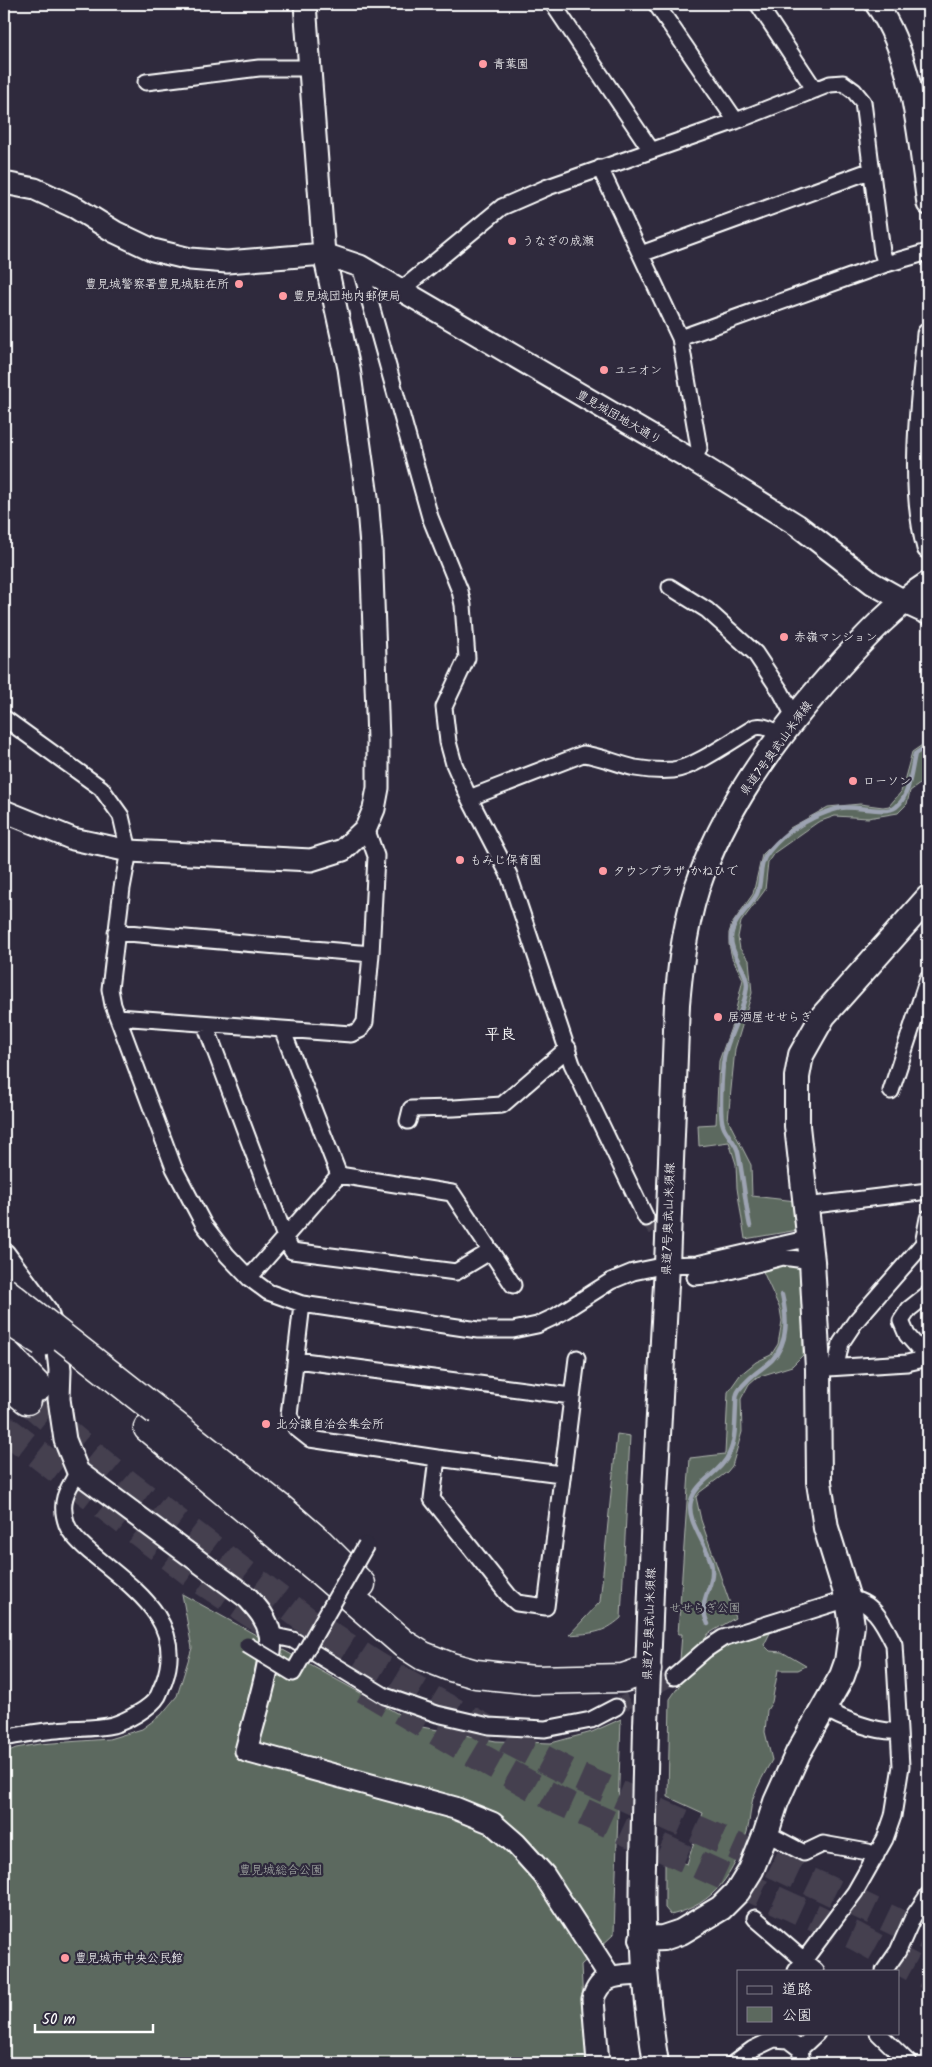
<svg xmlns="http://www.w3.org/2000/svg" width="932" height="2067" viewBox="0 0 932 2067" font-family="Kalam,'Klee One',sans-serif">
<rect width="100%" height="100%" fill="#2f2a3d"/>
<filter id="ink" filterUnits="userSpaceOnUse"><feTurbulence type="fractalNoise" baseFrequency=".02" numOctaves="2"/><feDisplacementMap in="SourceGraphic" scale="10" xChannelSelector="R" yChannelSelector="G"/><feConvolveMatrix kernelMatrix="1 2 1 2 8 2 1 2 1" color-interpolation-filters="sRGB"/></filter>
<g filter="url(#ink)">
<!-- green -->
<path fill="#5c695e" stroke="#aeb4ae" d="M928,741V768L924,773V781L910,791L907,804L898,813L868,818L835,816L818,822L774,853L768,862L765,890L741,922L738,937L740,949L749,960L752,993L735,1049L728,1120L751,1165L752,1196L796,1201L798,1230L745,1239L737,1188L736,1164L729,1142L699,1146L698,1125L716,1124L719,1061L733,1022L743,979L732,958L729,944V933L732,924L753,894L762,855L790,828L828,807L860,804L883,807L889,806L901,792L912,752Z
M791,1264L801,1270L803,1355L792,1366L757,1377L749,1384L741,1399L742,1432L732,1466L727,1472L700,1492L696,1497L701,1520L735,1618L708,1634L702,1644L680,1660L682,1634H678L690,1458L725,1454L728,1392L740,1375L756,1362L771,1355L778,1344L782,1321L780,1309L761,1267Z
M617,1434L630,1436L621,1618C603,1634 592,1633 569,1635L600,1602Z
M182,1594L422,1727L496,1741L551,1743L592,1732L621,1719L614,1934L581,1965L586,2063H4V1753L16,1748L39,1744L109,1739L142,1729L161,1715L177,1696L192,1648Z
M772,1629L764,1645L770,1651L782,1652L806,1666L798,1670H778L772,1702L767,1710L765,1732L772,1760C765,1772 758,1785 753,1798C750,1809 750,1821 747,1832C734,1874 715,1904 671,1915L665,1908V1857L687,1864L703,1813L668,1797L670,1699L685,1677L714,1651Z"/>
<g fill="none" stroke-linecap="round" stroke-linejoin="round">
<!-- stream -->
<path stroke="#9da3b2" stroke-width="4.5" d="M750,1226C745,1202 743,1175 738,1152C736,1142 726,1135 723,1125C719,1115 722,1070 724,1058C728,1034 745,1011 747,985C747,969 731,956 731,939C731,921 749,909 757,894C762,882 759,868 765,857C771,848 781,838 789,832C803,822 823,812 840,808C855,805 886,815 896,807C910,796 911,770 915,754L928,745
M708,1624C696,1598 714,1591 712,1569C711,1548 685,1522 691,1501C696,1481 721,1473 729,1454C736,1440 735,1421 736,1405C736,1402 736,1397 737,1394C738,1389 745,1383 749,1379C756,1372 765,1367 772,1360C789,1342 787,1317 782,1295"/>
<!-- street-tunnel -->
<path stroke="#443f50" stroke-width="15" stroke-dasharray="15 8" stroke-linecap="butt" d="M646,1218L669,1245
M616,1707L674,1677"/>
<!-- highway-tunnel -->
<path stroke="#443f50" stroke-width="28" stroke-dasharray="28 14" stroke-linecap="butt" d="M27,1400L125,1482L310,1623L377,1666L442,1705L570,1773L735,1846L928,1937
M4,1428L194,1575L274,1629
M364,1689L480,1757L557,1800L855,1936L928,1976"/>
<defs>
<path id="street" d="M553,4L651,150
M656,4L736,121
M758,4L815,90
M146,82L259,68H309
M600,168L680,338L699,448L694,461
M641,254L872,170
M360,266L430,517L460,591L463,605L467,658L444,707L448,742L454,764L469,798L509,875L572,1064L646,1218
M401,290L502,207L548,187L736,121L830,84L843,83L854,91L863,102L882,252L886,264
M680,338L886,264L928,252
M670,587L707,610L755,653L781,692L795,718
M4,718L101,788L121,816L129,851L122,888L110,989L113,1005L174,1168L204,1225L227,1255L249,1278L268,1292L302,1304L478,1330H513L537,1325L556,1316L611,1281L633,1272L667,1265L697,1264L810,1238
M469,798L583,754C601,756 617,764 635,768C647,770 661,771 673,770C696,767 734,739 755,727C766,725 772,730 781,737
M116,932L371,954
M118,1017L351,1034L360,1030L365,1022L371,954L376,856L366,828
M205,1024L285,1237L292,1251L456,1272L491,1251
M282,1029L339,1175
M891,1091L928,978
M408,1121L411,1109L454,1108L502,1105L568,1048
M806,1206L928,1191
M695,1277L714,1275L783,1257L812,1261
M249,1278L339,1175L452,1193L513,1285
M928,1294L909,1309L901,1321L907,1335L928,1359
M302,1304L289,1415L296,1428L310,1439L437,1458L432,1499L509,1596L517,1603L546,1607L577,1358
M296,1360L571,1396
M836,1366L841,1343L855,1322L923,1244L928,1218
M828,1368L907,1363L928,1358
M437,1458L561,1474
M270,1635L293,1640L385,1696L437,1714L489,1726L545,1729L591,1720L616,1707
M674,1677L705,1650L723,1638L848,1599C873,1600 884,1624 894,1644L901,1766L893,1816L885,1839L855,1892L796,1971
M824,1708C841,1719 878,1733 898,1731
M4,1738C21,1735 39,1731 57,1730C75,1728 96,1729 113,1725C126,1721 151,1708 158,1696C160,1692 162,1686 164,1682C186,1622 134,1589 95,1556C85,1548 72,1537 67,1525C59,1503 66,1491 78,1472
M766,1833L804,1853L823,1844L868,1852L876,1856
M755,1918L816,1971
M884,1971L898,1951L913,1917L928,1895
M878,2033L909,2063
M774,2039L788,2040L800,2049L802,2063
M800,2049L817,2033
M734,2063L753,2049L774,2039L775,2033"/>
<path id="secondary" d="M876,4C914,56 919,141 928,204
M4,183L35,189L76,208L115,232L153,250L190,259L227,262L324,254L360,266L694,461L797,525L872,583L904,601
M928,334C922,401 910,482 928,548
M4,811L73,839L129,851L311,860L343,850L366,828L374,809L378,788V740L371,546L367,497L349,368L324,254L305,4
M4,1254L47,1312L57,1343L60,1370L59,1399L65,1440L78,1472L248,1598C258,1609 267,1619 270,1634C275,1656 252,1726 246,1751L455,1808L492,1823L516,1844L544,1875L610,1977
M598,2063L593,1999C601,1972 620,1976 644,1974"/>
<path id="primary" d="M904,601L928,612
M646,1726L654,1510L667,1265L677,1004C681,960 686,915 702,874C731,796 784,727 839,666C866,636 894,606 928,584
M643,1864C641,1931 645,1997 656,2063
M642,1939L663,1938L681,1932L721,1908L738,1891L751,1870L766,1833L776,1802L798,1753L842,1676L847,1662L852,1625L848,1599L826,1528L819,1482L818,1369L812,1261L797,1126V1077L801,1055L823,1016L928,898"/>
<path id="highway" d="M4,1351L38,1387
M4,1381L27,1400
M158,1412L281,1509L319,1542L361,1584
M148,1428L321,1572L404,1644L423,1656L451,1667L476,1674L534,1680L623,1678L647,1670"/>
</defs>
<!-- street casing -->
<use href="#street" stroke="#fff" stroke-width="19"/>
<!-- secondary casing -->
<use href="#secondary" stroke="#fff" stroke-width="25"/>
<!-- primary casing -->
<use href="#primary" stroke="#fff" stroke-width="28"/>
<!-- highway casing -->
<use href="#highway" stroke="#fff" stroke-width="31"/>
<!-- street -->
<use href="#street" stroke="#2f2a3d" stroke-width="15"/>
<!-- secondary -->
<use href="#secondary" stroke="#2f2a3d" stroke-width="21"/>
<!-- primary -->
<use href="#primary" stroke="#2f2a3d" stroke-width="24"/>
<!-- highway -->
<use href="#highway" stroke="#2f2a3d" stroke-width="28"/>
<defs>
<path id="street-bridge" d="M247,1645L293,1673L366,1545"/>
<path id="primary-bridge" d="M643,1864L646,1726"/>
<path id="highway-bridge" d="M4,1291L158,1412
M4,1318L42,1342"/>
</defs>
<!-- street-bridge casing -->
<use href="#street-bridge" stroke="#fff" stroke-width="19" stroke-linecap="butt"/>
<!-- primary-bridge casing -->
<use href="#primary-bridge" stroke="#fff" stroke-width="28" stroke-linecap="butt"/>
<!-- highway-bridge casing -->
<use href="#highway-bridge" stroke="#fff" stroke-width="31" stroke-linecap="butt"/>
<!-- street-bridge -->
<use href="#street-bridge" stroke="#2f2a3d" stroke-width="15"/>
<!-- primary-bridge -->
<use href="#primary-bridge" stroke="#2f2a3d" stroke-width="24"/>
<!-- highway-bridge -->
<use href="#highway-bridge" stroke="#2f2a3d" stroke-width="28"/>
</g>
</g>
<!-- markers -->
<g fill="#ff9aa2" stroke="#2f2a3d" stroke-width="2">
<circle cx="483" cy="64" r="5"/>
<circle cx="512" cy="241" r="5"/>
<circle cx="239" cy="284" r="5"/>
<circle cx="283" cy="296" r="5"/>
<circle cx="604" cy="370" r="5"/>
<circle cx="784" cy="637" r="5"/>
<circle cx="853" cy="781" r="5"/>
<circle cx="460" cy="860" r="5"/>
<circle cx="603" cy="871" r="5"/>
<circle cx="718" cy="1017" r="5"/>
<circle cx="266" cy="1424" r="5"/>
<circle cx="65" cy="1958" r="5"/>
</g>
<g text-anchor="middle" stroke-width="4.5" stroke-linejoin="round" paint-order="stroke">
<!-- poi labels -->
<g font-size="12" fill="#fff" stroke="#2f2a3d" text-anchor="start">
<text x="493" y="68">青葉園</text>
<text x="522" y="245">うなぎの成瀬</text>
<text x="229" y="288" text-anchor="end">豊見城警察署豊見城駐在所</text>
<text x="293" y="300">豊見城団地内郵便局</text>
<text x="614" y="374">ユニオン</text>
<text x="794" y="641">赤嶺マンション</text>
<text x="863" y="785">ローソン</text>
<text x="470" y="864">もみじ保育園</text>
<text x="613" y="875">タウンプラザ かねひで</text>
<text x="728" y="1021">居酒屋せせらぎ</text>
<text x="276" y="1428">北分譲自治会集会所</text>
<text x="75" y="1962">豊見城市中央公民館</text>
</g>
<!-- street labels -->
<g font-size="12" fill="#fff" stroke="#2f2a3d">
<text transform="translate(619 417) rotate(30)" y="4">豊見城団地大通り</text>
<text transform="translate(776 748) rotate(-54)" y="4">県道7号奥武山米須線</text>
<text transform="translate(668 1219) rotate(-88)" y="4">県道7号奥武山米須線</text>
<text transform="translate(649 1624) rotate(-88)" y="4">県道7号奥武山米須線</text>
</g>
<!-- park labels -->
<g font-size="12" fill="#aeb4ae" stroke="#2f2a3d">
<text x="705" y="1612">せせらぎ公園</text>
<text x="281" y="1874">豊見城総合公園</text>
</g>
<!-- quarter labels -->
<g font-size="15" font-weight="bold" fill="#fff" stroke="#2f2a3d">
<text x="500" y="1039">平良</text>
</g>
</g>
<!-- margin -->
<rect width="932" height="2067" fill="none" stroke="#2f2a3d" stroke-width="20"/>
<rect x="10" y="10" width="912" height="2047" fill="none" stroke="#fff" stroke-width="2" filter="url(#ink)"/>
<!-- legend -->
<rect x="737" y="1970" width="162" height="65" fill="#2f2a3d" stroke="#827f8b"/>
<rect x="747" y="1986" width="25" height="8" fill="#2f2a3d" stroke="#827f8b"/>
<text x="782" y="1994" font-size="15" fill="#ffffff">道路</text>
<rect x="747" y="2007" width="25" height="15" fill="#5c695e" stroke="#827f8b"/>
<text x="782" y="2020" font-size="15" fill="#ffffff">公園</text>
<!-- scale -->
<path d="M35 2024v8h118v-8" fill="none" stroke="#ffffff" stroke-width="2.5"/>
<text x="42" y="2024" font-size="15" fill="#ffffff" stroke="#2f2a3d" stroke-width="4" paint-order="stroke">50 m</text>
</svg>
